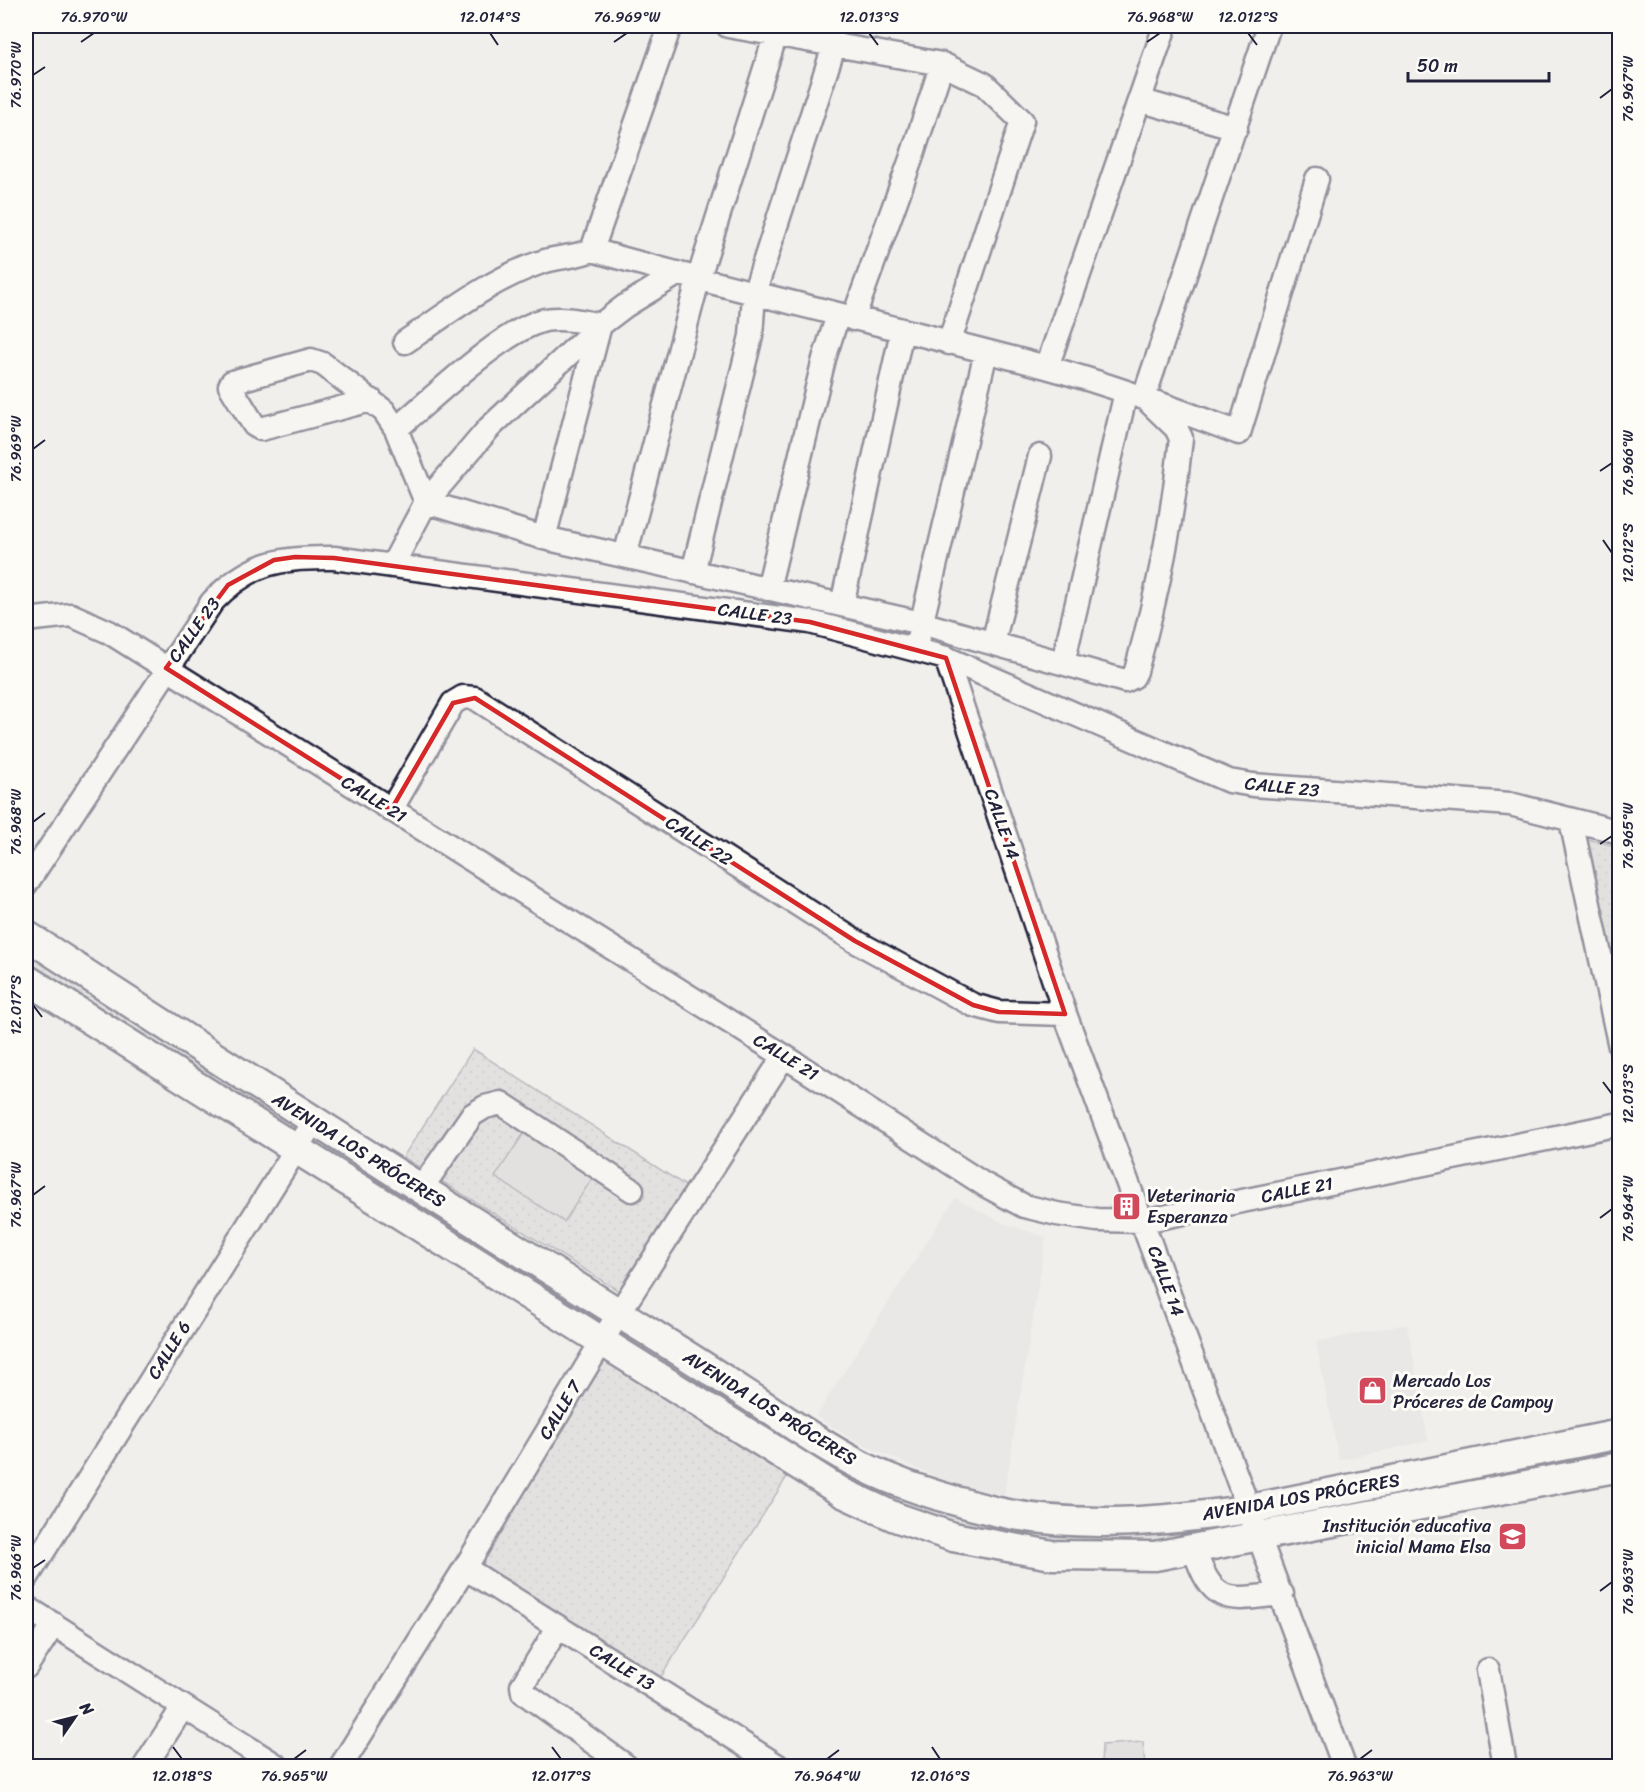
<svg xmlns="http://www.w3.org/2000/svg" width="1645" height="1792" viewBox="0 0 1645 1792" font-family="Sriracha,sans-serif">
<defs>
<pattern id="grass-dots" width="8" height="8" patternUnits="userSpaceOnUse" patternTransform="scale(1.5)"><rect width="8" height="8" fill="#d2d1d1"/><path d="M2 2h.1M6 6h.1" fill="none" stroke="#b4b3b4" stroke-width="1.8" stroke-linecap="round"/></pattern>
</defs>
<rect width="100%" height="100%" fill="#f0efec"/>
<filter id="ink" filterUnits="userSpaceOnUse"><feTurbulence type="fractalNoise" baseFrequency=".0167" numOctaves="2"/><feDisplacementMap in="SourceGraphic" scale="12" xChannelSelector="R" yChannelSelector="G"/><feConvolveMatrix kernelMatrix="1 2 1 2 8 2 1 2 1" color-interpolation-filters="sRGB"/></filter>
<g filter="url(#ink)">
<!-- built -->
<path fill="#e0e0df" d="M955,1198L1007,1225L1046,1237L1004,1495L963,1486L934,1476L853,1440L816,1416Z
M1407,1324L1428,1441L1339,1460L1316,1342Z"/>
<!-- grass -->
<path fill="url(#grass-dots)" stroke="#7a7a86" stroke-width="1.5" d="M1583,838L1619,847V1012Z
M26,945L293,1119L296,1127L293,1133H286L26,964Z
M473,1049L689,1188L622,1293L403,1157Z
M330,1142L596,1310L593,1318L587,1322L323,1155Z
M619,1327L934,1501L1239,1518L1248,1532L1102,1549L977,1534L886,1503L616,1341Z
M605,1351L790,1472L659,1680L478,1563Z"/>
<!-- pitch -->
<path fill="#d2d1d1" stroke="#7a7a86" stroke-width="1.5" d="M526,1130L595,1174L564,1222L495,1177Z
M1143,1742L1145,1766H1101L1102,1745Z"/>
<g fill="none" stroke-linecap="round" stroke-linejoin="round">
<defs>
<path id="minor" d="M728,26L942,64L984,84L1022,121L949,343
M1139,100L1236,128
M592,250L670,26
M853,319L911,159L942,64
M405,342C447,314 490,280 539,263C557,256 574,258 592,250C742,293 895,326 1046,367C1112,385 1175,409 1239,433L1317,179
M1047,367L1165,26
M371,400L261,429L254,425L230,386L232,382L311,360L323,364L384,411L396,429L426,502L544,538L921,623L1125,681L1133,677L1136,671C1158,591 1173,520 1181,438L1176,428L1144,397L1269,26
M396,429C431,400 503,329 545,320C564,317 581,321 600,325L544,538
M625,556L698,280L776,34
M392,566L426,502L489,428L600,325L625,306L677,274
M693,572L751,336L754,294L835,43
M768,589L824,359L838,315
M842,605L902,331
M26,620L71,615L109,632L784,1056L985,1185L1024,1206L1057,1214L1097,1220L1144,1221L1620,1124
M918,638L986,352
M993,643L1040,456
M946,658L1065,1014L1344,1766
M1063,663L1126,392
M391,810L453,703L463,697L475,698L855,941L973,1005L999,1012L1065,1014
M1571,821L1620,1047
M26,884L212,602C250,562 281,557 334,558L810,622L946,658L1229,781L1253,785L1510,804L1620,832
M421,1189L472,1115L485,1107L501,1103L632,1190
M1194,1549C1213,1607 1228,1600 1282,1594
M465,1568L778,1766
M26,1579L313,1122
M26,1607L277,1766
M558,1627L522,1686L523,1692L626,1766
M26,1667L54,1624
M1488,1670L1505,1766
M145,1766L183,1707
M341,1766L465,1568L619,1313L784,1056"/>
<path id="major" d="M26,935C221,1062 417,1187 614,1310C657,1337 701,1364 743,1392C782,1417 820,1445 862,1466C902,1486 949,1500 994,1511C1076,1530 1168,1521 1250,1509L1620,1434
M26,979L843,1493L895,1517L953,1537L980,1542L1052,1555L1155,1556L1620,1467"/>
</defs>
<!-- minor casing -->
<use href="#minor" stroke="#22223b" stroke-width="27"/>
<!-- major casing -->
<use href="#major" stroke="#22223b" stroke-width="33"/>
<!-- minor -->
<use href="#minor" stroke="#fdfcf7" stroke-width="22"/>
<!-- major -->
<use href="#major" stroke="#fdfcf7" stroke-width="28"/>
</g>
</g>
<!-- marked area -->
<path d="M0 0H1645V1792H0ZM295,557L334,558L810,622L946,658L1065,1014L999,1012L973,1005L855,941L475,698L453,703L391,810L166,668L228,585L274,560Z" fill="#f0efec" fill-opacity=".55" fill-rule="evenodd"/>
<path fill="none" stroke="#d62828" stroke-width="4.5" stroke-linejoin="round" d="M295,557L334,558L810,622L946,658L1065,1014L999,1012L973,1005L855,941L475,698L453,703L391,810L166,668L228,585L274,560Z"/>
<!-- ticks -->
<path fill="none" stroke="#22223b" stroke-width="2" d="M490,33L498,45M869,33L878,45M1248,33L1257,45M81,42L94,33M614,42L627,33M1147,42L1160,33M33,75L45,67M1600,98L1612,89M33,449L45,440M1600,471L1612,463M1603,540L1612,553M33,822L45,813M1600,844L1612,836M33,1005L42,1017M1603,1082L1612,1094M33,1195L45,1186M1600,1218L1612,1209M33,1568L45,1560M1600,1591L1612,1582M173,1747L182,1759M552,1747L561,1759M932,1747L940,1759M294,1759L306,1750M827,1759L839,1750M1360,1759L1372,1750"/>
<!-- icons -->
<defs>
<symbol id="building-square" viewBox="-11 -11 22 22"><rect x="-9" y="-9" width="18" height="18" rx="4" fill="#d1495b" stroke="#fdfcf7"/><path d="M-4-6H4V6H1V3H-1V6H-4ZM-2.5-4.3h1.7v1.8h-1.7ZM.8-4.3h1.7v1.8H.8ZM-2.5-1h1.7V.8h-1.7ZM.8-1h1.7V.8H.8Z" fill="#fff"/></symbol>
<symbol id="shop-square" viewBox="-11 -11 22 22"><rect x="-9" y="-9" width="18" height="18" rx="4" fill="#d1495b" stroke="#fdfcf7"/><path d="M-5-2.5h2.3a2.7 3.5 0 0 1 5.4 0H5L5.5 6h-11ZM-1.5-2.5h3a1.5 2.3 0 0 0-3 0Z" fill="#fff"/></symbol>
<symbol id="school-square" viewBox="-11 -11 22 22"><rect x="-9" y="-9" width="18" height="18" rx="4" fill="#d1495b" stroke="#fdfcf7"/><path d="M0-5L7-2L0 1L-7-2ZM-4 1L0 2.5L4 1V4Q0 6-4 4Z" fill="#fff"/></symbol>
</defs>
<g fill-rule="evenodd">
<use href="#building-square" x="1110" y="1190" width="33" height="33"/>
<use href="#shop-square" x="1356" y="1374" width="33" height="33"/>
<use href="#school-square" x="1496" y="1520" width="33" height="33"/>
</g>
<g text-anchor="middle" stroke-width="6" stroke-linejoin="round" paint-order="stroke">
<!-- street labels -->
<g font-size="18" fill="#22223b" stroke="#fdfcf7">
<text transform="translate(755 614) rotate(8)" y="6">CALLE 23</text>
<text transform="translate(194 630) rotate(-54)" y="6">CALLE 23</text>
<text transform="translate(1282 787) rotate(6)" y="6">CALLE 23</text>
<text transform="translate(374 799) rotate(32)" y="6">CALLE 21</text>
<text transform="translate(1002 824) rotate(71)" y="6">CALLE 14</text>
<text transform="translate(699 841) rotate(33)" y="6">CALLE 22</text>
<text transform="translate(786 1057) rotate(32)" y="6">CALLE 21</text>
<text transform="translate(359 1150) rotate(32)" y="6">AVENIDA LOS PRÓCERES</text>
<text transform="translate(1297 1190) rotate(-11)" y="6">CALLE 21</text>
<text transform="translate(1166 1281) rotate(70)" y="6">CALLE 14</text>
<text transform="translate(169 1350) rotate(-58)" y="6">CALLE 6</text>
<text transform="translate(770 1408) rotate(32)" y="6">AVENIDA LOS PRÓCERES</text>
<text transform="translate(560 1410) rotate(-59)" y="6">CALLE 7</text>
<text transform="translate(1301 1497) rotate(-10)" y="6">AVENIDA LOS PRÓCERES</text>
<text transform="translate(622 1667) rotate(32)" y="6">CALLE 13</text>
</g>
<!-- poi labels -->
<g font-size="18" fill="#22223b" stroke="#fdfcf7" text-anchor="start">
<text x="1147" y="1202">Veterinaria<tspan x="1147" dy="21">Esperanza</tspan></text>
<text x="1393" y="1387">Mercado Los<tspan x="1393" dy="21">Próceres de Campoy</tspan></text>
<text x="1491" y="1532" text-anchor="end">Institución educativa<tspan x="1491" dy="21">inicial Mama Elsa</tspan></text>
</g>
</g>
<!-- margin -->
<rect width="1645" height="1792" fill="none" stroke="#fdfcf7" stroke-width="66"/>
<!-- north arrow -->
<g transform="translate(75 1717) rotate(55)" stroke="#fdfcf7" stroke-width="4.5" paint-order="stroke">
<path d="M0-4.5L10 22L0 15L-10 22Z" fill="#22223b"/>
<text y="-9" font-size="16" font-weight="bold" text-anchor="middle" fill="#22223b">N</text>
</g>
<!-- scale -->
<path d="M1408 72v9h141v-9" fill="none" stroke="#22223b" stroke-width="3"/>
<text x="1417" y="72" font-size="18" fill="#22223b" stroke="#fdfcf7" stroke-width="4.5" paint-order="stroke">50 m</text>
<rect x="33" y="33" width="1579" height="1726" fill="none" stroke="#22223b" stroke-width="2"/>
<g font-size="15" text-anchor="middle" fill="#22223b">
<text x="94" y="22">76.970°W</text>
<text x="490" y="22">12.014°S</text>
<text x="627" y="22">76.969°W</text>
<text x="869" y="22">12.013°S</text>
<text x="1160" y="22">76.968°W</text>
<text x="1248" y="22">12.012°S</text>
<text transform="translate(16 75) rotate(-90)" y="5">76.970°W</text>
<text transform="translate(1628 89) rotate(-90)" y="5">76.967°W</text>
<text transform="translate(16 449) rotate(-90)" y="5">76.969°W</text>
<text transform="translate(1628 463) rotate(-90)" y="5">76.966°W</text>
<text transform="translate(1628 553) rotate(-90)" y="5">12.012°S</text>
<text transform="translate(16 822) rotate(-90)" y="5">76.968°W</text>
<text transform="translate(1628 836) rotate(-90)" y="5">76.965°W</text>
<text transform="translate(16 1005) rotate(-90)" y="5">12.017°S</text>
<text transform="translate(1628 1094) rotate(-90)" y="5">12.013°S</text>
<text transform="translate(16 1195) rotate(-90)" y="5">76.967°W</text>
<text transform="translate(1628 1209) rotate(-90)" y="5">76.964°W</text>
<text transform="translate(16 1568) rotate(-90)" y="5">76.966°W</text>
<text transform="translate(1628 1582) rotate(-90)" y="5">76.963°W</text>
<text x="182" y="1781">12.018°S</text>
<text x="294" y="1781">76.965°W</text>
<text x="561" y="1781">12.017°S</text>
<text x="827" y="1781">76.964°W</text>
<text x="940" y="1781">12.016°S</text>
<text x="1360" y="1781">76.963°W</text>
</g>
</svg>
